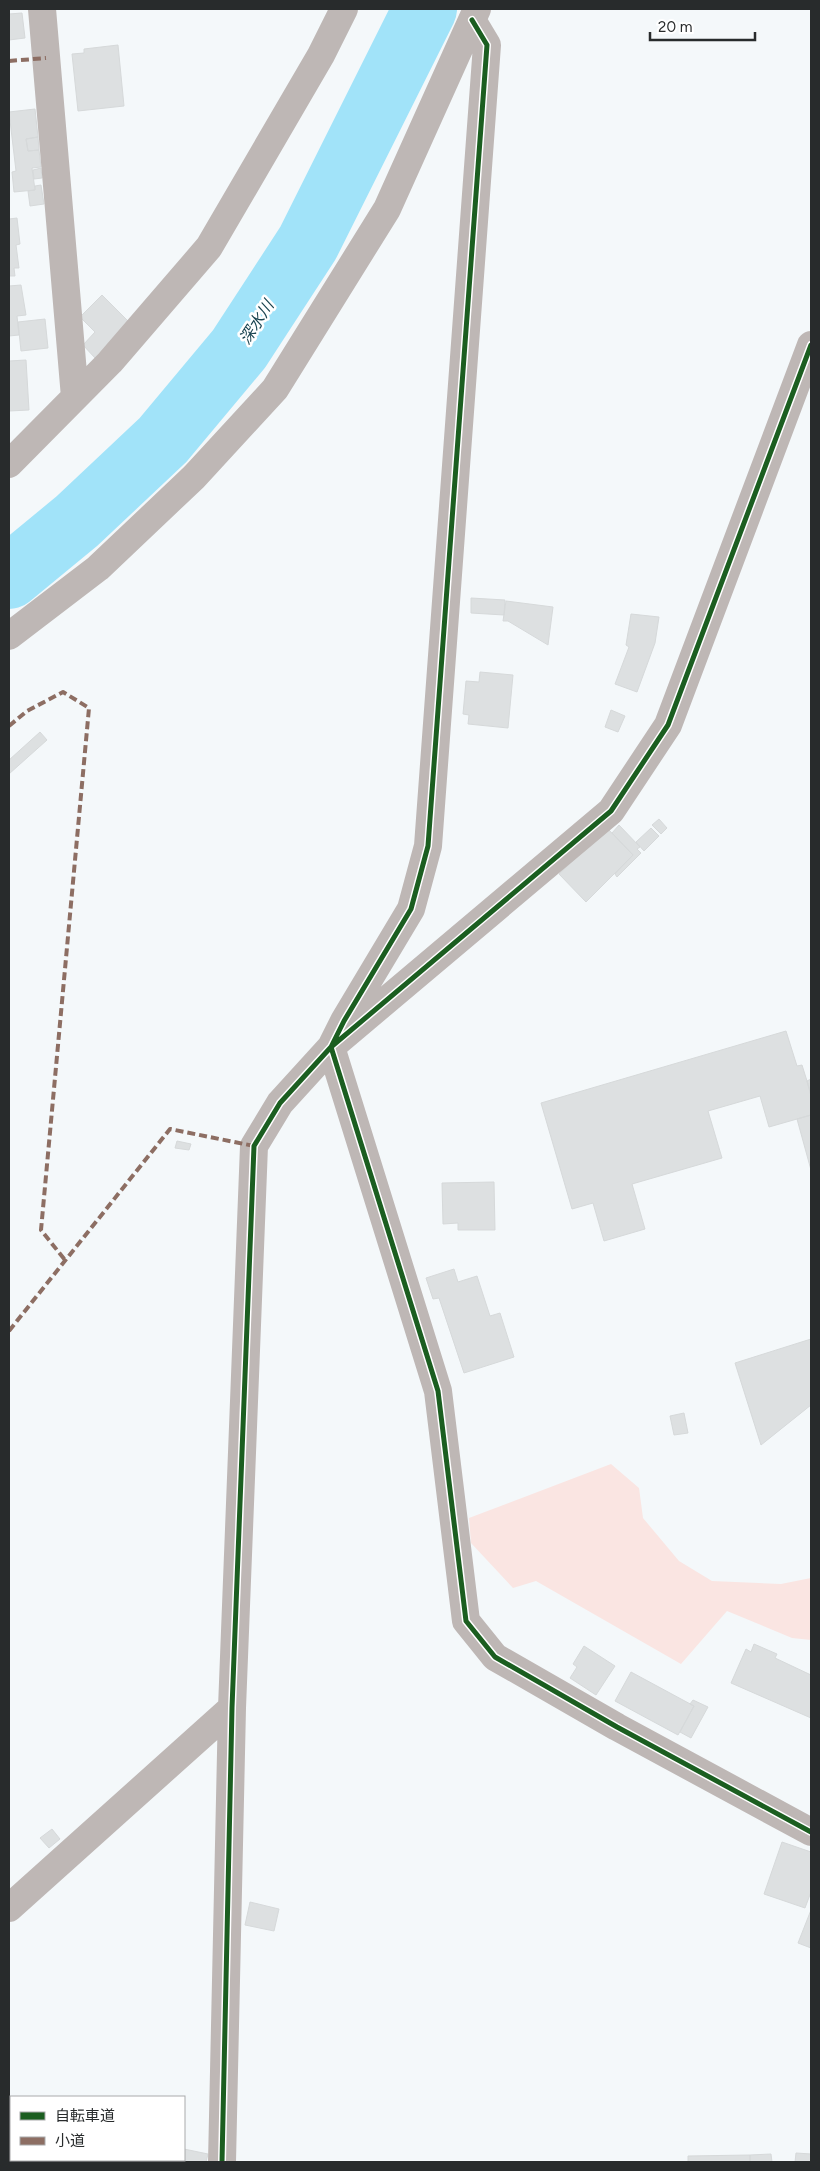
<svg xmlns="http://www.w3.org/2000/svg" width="820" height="2171" viewBox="0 0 820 2171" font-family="Figtree,'Noto Sans JP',sans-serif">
<rect width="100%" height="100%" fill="#f4f8fa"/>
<!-- green -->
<path fill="#fae5e2" d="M611,1464L639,1488L643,1518L679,1561L712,1581L781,1584L811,1578V1640L792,1638L727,1611L681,1664L536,1581L513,1588L471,1543L469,1518Z"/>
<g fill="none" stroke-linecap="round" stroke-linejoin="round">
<!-- river -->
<path stroke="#a1e3f9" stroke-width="64" d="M9,577L77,521L163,440L239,349L308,243L425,9"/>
</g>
<!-- building -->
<path fill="#dde0e1" stroke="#d6d9da" d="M22,13L25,38L9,40V14Z
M118,45L124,106L78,111L72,54L84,53V49Z
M35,109L38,137L26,139L28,151L39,150L41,167L32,168L35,190L14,192L12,172L16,171L9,112Z
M38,137L39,150L28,151L26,139Z
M41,168L42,178L34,179L33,170Z
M41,185L44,204L30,206L28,191L35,190V186Z
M17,218L20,244L16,245L19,268H14L15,276H9V219Z
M21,285L26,315L17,316L19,335L9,336V286Z
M102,295L130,323L95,358L83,345L95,332L80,317Z
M45,319L48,348L21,351L18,322Z
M26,360L29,410L9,411V361Z
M471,598L505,600L504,615L471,613Z
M506,601L553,607L548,645L508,621H503Z
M631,614L659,617L655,643L637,692L615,684L629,647L626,645Z
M480,672L513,675L508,728L468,724L469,715L463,714L466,681L479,682Z
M611,710L625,716L618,732L605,727Z
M40,732L47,740L9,774V760Z
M659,819L667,828L661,834L652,825Z
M619,825L640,847L637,849L641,853L617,877L615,874L633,855L612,833Z
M607,828L633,855L586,902L559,874Z
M651,828L659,836L644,851L636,842Z
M786,1031L797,1066L802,1065L807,1081L811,1096V1115L769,1127L760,1096L708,1111L722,1158L632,1184L645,1229L604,1241L593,1203L572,1209L541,1103Z
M811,1079V1094L807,1081Z
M811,1115V1170L797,1119Z
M177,1141L191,1144L189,1150L175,1148Z
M494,1182L495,1230H458V1223L443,1224L442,1183Z
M454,1269L458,1282L477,1276L490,1316L500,1313L514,1357L464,1373L439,1298L433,1299L426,1278Z
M811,1339V1405L761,1445L735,1363Z
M684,1413L688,1433L674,1435L670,1416Z
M754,1644L777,1654L775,1658L811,1675V1718L731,1683L746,1649L751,1652Z
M584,1646L615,1666L596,1695L570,1678L577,1667L573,1664Z
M631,1672L694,1706L678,1735L615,1701Z
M693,1700L708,1707L691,1738L680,1732L694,1706L690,1704Z
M52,1829L60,1839L49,1848L40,1838Z
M782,1842L811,1852V1892L805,1908L764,1894Z
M250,1902L279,1909L274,1931L245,1925Z
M811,1910V1948L798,1943Z
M184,2149L208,2154L206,2162H172L173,2160H184Z
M796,2153L811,2154V2162H795Z
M771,2154L772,2162H750V2155Z
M750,2155V2162H688V2156Z
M52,2160H170L169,2162H63Z"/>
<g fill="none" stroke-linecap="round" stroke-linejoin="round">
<!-- street -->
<path stroke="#beb7b5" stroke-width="28" d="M42,9L75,397
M472,20L487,45L428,846L411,909L344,1021L331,1047L438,1391L466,1621L495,1657L617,1727L811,1832
M9,464L110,362L209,247L321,55L344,9
M9,636L98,568L194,477L275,389L387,209L477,9
M9,1908L232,1708
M222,2162L232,1708L254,1146L280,1103L331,1047L611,811L668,725L811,345"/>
<!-- quiet -->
<path stroke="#8d6e63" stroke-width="4" stroke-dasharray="8 4" stroke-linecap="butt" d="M9,61L46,58
M9,726L27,711L63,692L89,708L41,1230L65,1260
M9,1331L170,1129L254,1146"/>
<defs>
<path id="cycleway" d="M472,20L487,45L428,846L411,909L344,1021L331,1047L438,1391L466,1621L495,1657L617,1727L811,1832
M222,2162L232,1708L254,1146L280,1103L331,1047L611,811L668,725L811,345"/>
</defs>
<!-- cycleway casing -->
<use href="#cycleway" stroke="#fff" stroke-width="8"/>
<!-- cycleway -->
<use href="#cycleway" stroke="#1b5e20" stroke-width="5"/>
</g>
<g text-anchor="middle" stroke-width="5" stroke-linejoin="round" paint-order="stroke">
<!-- water labels -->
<g font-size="16" font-style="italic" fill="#1a4450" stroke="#fff">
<text transform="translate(256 322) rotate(-57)" y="6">深水川</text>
</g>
</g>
<!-- border -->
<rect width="820" height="2171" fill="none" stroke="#282b2c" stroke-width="20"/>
<!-- legend -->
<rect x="10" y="2096" width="175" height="65" fill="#ffffff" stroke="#a9aaab"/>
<rect x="20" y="2112" width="25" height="8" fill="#1b5e20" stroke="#a9aaab"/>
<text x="55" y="2121" font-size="15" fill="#282b2c">自転車道</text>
<rect x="20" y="2137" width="25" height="8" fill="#8d6e63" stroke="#a9aaab"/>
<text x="55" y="2146" font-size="15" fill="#282b2c">小道</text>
<!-- scale -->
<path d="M650 32v8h105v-8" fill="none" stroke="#282b2c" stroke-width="2.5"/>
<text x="658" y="32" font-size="15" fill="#282b2c" stroke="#ffffff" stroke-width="4" paint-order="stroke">20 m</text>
</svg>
